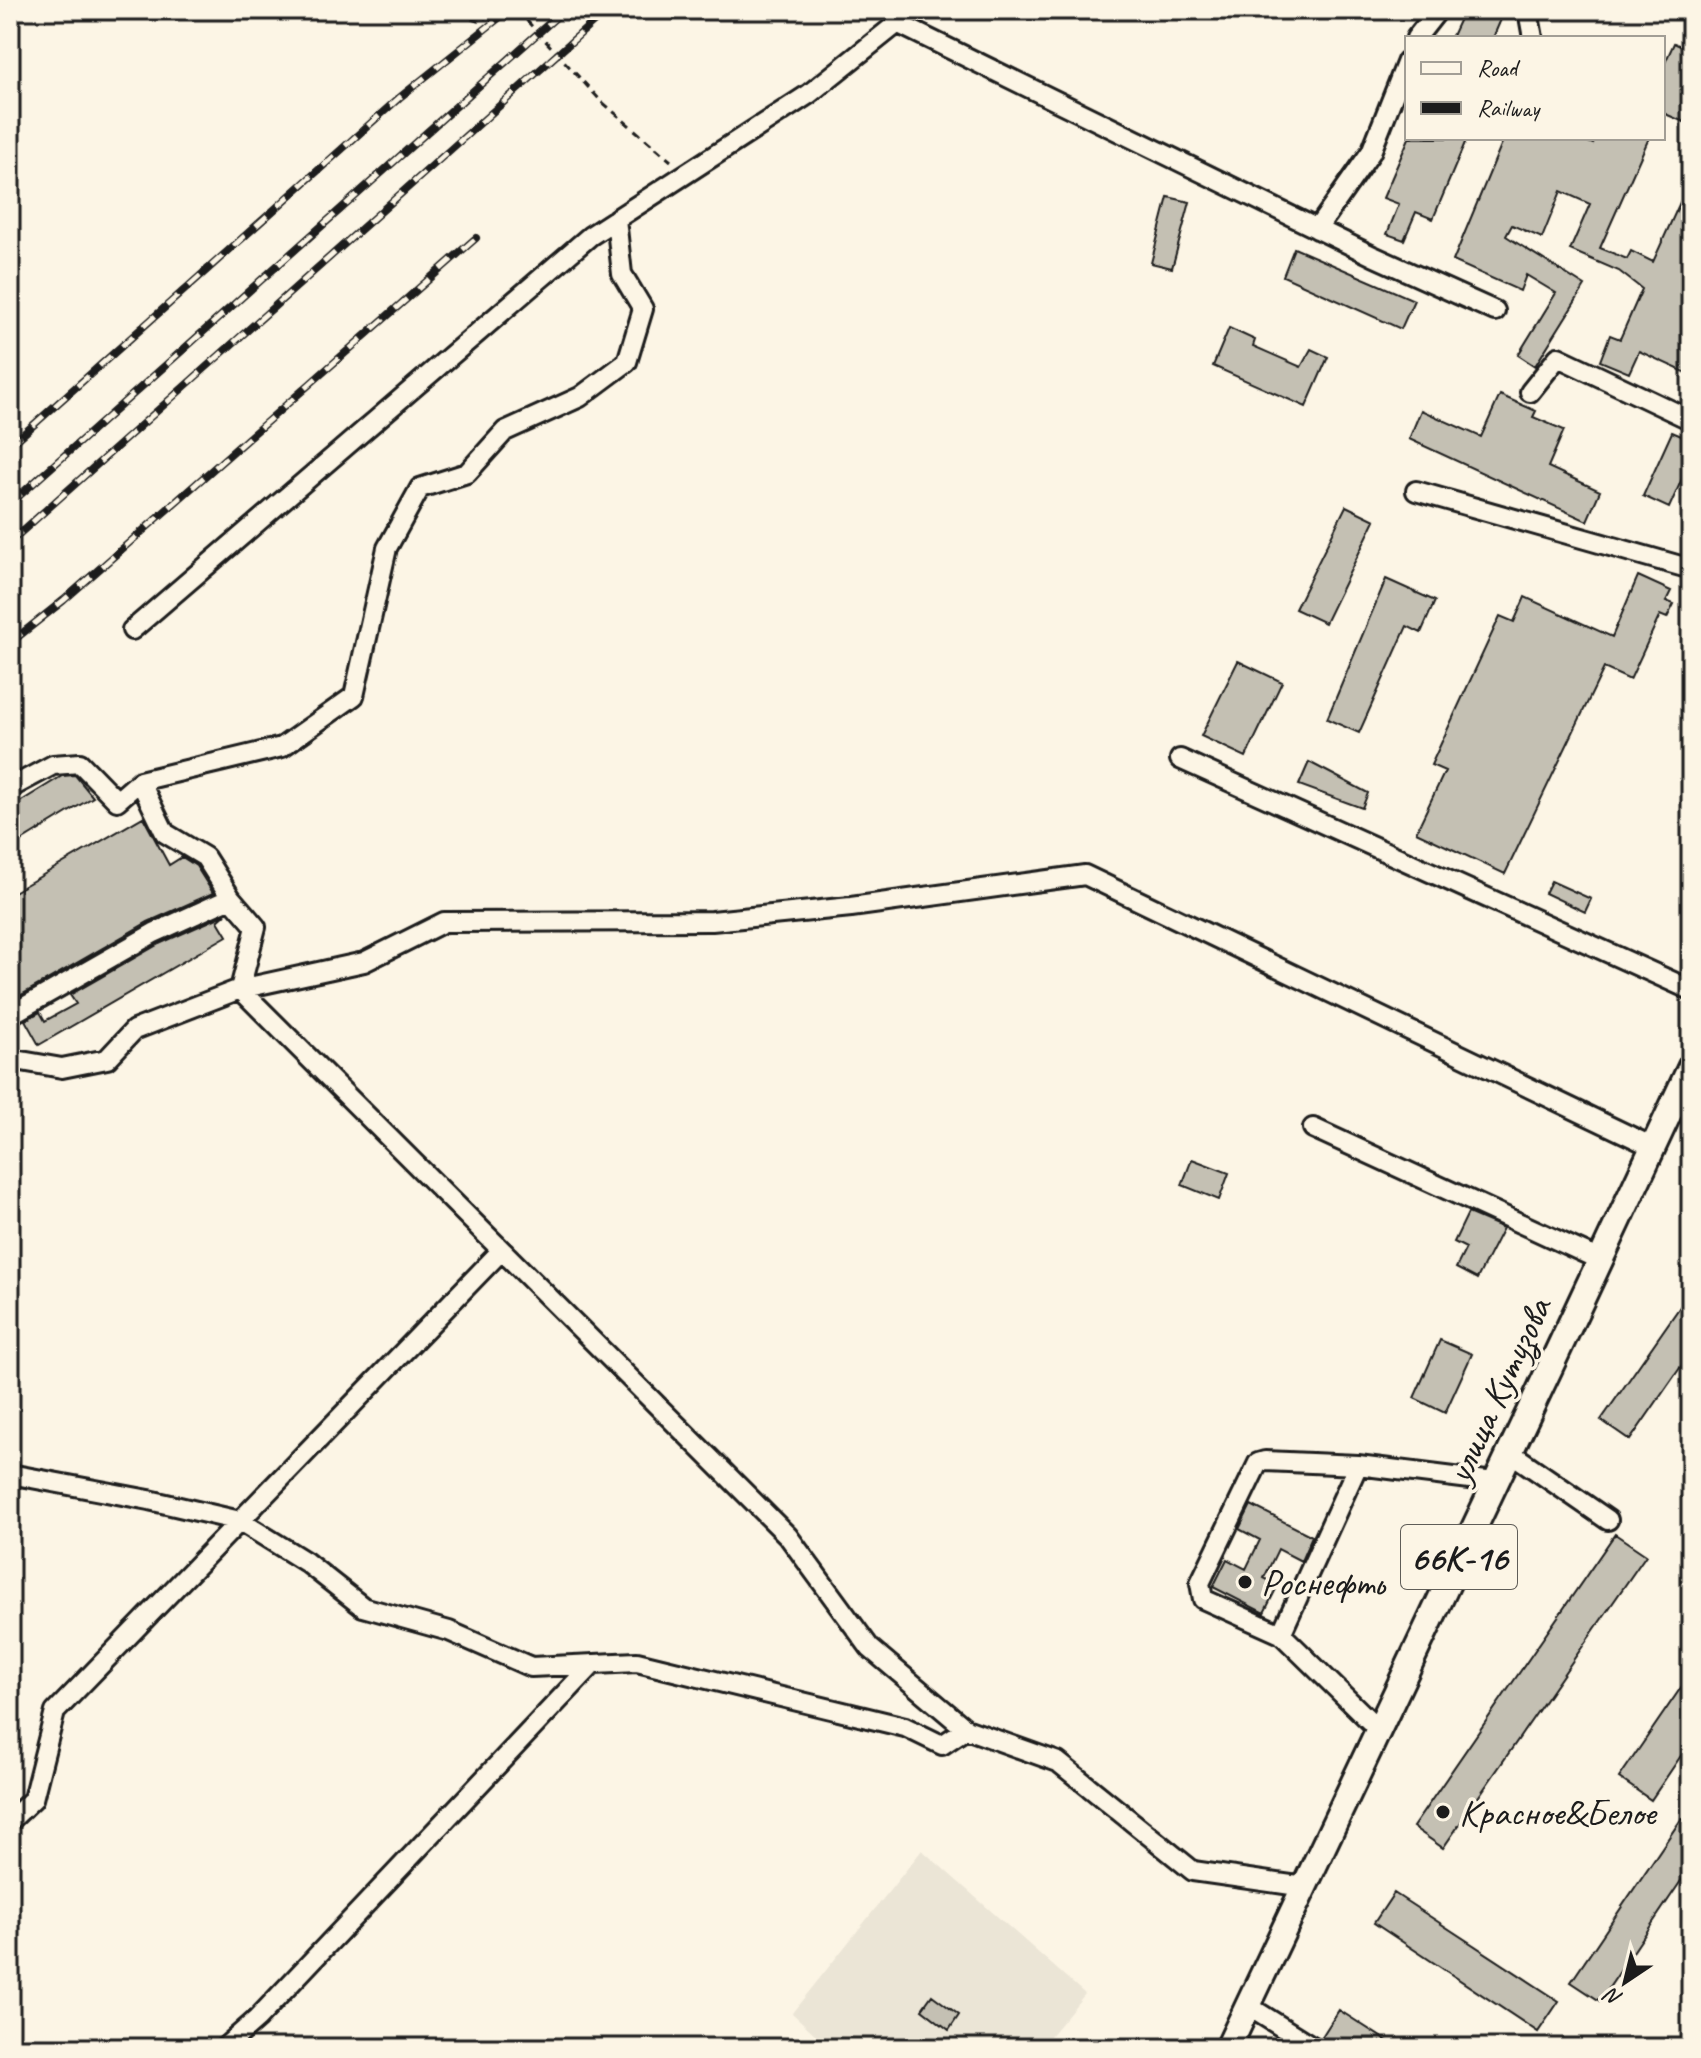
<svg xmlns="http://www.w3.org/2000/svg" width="1701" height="2058" viewBox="0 0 1701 2058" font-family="Caveat,sans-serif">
<rect width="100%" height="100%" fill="#fcf5e5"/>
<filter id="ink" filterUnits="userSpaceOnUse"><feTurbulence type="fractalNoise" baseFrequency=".0125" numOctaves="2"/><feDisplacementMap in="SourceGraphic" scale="16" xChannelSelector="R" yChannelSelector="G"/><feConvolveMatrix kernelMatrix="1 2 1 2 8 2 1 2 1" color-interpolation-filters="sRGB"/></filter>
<g filter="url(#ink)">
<!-- built -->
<path fill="#ebe5d6" d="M922,1850L1085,1994L1040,2048H830L792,2013Z"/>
<!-- building -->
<path fill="#c4c0b3" stroke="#1c1c1c" stroke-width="2" d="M1484,10H1505L1493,38H1451L1463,12L1480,19Z
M1674,43L1691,51V125L1663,113V67Z
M1409,138H1467L1433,219L1416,212L1404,240L1387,234L1399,204L1383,198Z
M1504,138H1578L1593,144L1595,138H1649L1600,248L1627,259L1631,251L1653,262L1691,178V375L1639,351L1629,373L1600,361L1610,335L1620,339L1642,289L1619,271L1570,250L1590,204L1561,191L1542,238L1512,225L1506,236L1585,286L1535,366L1518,355L1556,293L1526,275L1520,291L1453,261Z
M1168,197L1190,202L1172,268L1151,263Z
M1294,248L1414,300L1401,329L1283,276Z
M1229,328L1255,340L1253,346L1301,367L1311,349L1328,357L1306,407L1213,366Z
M1500,395L1536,411L1533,417L1564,430L1548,467L1600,491L1587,521L1409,439L1421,410L1481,437Z
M1672,432L1691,440V459L1669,508L1643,496Z
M1346,506L1375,520L1325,623L1295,609Z
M1638,576L1671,591L1666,601L1674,604L1667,618L1660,615L1630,680L1604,668L1505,874L1416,832L1445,771L1431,765L1500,616L1514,622L1525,597L1612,637Z
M1386,579L1435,601L1421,633L1407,626L1359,733L1327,719Z
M1238,661L1282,682L1246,757L1201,736Z
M1309,762L1368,793L1362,808L1299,785Z
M75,775L93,797L10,848V808L62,776Z
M143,817L169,865L182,857L196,866L213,893L148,922L14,999L10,993V894Z
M1551,881L1591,899L1585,912L1545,893Z
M226,914L218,921L227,936L39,1045L25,1020L40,1012L45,1021L76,1004L70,995L159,944Z
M1192,1159L1229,1173L1219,1200L1182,1185Z
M1468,1213L1503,1228L1477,1279L1456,1268L1466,1248L1454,1242Z
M1691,1291V1352L1630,1440L1601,1420Z
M1440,1340L1472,1354L1445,1413L1414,1398Z
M1251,1505L1312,1536L1301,1561L1278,1549L1264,1578L1278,1585L1264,1613L1213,1587L1227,1559L1246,1569L1260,1540L1239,1529Z
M1615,1534L1646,1555L1443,1848L1413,1827Z
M1691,1673V1741L1651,1800L1619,1778Z
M1682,1818L1691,1824V1866L1600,2001L1571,1982Z
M1394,1893L1559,2001L1538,2032L1374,1923Z
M932,1995L959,2015L949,2030L922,2009Z
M1339,2010L1398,2048H1334L1326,2043L1321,2038Z"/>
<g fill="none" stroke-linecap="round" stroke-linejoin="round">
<defs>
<path id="minor" d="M1524,10L1529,16L1533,38
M899,24L1373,256L1495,311
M1416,38L1438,10
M616,219L622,274L643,309L627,362L580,397L505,431L467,473L420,488L387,548L354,696L282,747L140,781L165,833L205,857L231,898L256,927L240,989L788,1536L870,1648L966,1729L1058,1762L1193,1871L1305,1887
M1317,229L1371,152L1407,61
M1530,392L1558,357L1691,420
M1416,491L1691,569
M132,630L590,236L809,94L914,10
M1180,759L1691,990
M10,788L53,765L80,763L117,801L140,781
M10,1015L154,933L231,898
M10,1059L62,1068L107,1059L134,1030L240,989L364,962L444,922L712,921L851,907L1085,875L1653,1147
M1313,1128L1600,1260
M1508,1451L1608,1520
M10,1474L149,1500L240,1521L306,1562L363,1607L449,1631L531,1667L637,1662L905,1727L942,1745L966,1729
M1281,1634L1203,1599L1200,1583L1258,1463L1265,1461L1358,1465
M1379,1730L1281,1634L1358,1465L1494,1482
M10,1821L33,1799L55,1712L501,1251
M1248,2006L1315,2048
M224,2048L257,2019L593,1664"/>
<path id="major" d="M1228,2048C1384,1722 1538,1394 1691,1066"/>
</defs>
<!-- minor casing -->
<use href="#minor" stroke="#1c1c1c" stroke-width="24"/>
<!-- major casing -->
<use href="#major" stroke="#1c1c1c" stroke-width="30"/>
<!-- path -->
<path stroke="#1c1c1c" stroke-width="3" stroke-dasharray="8 6" stroke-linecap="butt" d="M445,10L480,22L495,10
M517,10L601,101L671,161"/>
<!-- minor -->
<use href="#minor" stroke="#fcf5e5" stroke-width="18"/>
<!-- major -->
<use href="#major" stroke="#fcf5e5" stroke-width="24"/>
<defs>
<path id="rail" d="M10,446L399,98L509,10
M10,504L564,10
M10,542L607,10
M10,643L64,600L476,238"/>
</defs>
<!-- rail casing -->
<use href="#rail" stroke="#1c1c1c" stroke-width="8"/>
<!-- rail -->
<use href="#rail" stroke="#fcf5e5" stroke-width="5" stroke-dasharray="15" stroke-linecap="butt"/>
</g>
</g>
<!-- markers -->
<g fill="#1c1c1c" stroke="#fcf5e5" stroke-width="3">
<circle cx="1245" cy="1582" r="8"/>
<circle cx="1443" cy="1812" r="8"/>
</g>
<g text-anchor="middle" stroke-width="7" stroke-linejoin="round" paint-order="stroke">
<!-- shield labels -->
<rect fill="#fcf5e5" stroke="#5f5d58" stroke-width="2" x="1401" y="1525" width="116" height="64" rx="6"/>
<g font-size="36" font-weight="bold" fill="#1c1c1c">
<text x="1459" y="1570">66К-16</text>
</g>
<!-- street labels -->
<g font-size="38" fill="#1c1c1c" stroke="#fcf5e5">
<text transform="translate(1498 1390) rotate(-65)" y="13">улица Кутузова</text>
</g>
<!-- poi labels -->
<g font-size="38" fill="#1c1c1c" stroke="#fcf5e5" text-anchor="start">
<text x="1261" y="1595">Роснефть</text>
<text x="1459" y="1825">Красное&amp;Белое</text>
</g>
</g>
<!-- margin -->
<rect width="1701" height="2058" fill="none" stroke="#fcf5e5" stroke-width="40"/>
<rect x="20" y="20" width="1661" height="2018" fill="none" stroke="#1c1c1c" stroke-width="3" filter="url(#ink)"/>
<!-- legend -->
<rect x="1405" y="36" width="260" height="104" fill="#fcf5e5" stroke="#a29e95" stroke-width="2"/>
<rect x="1421" y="62" width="40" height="12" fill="#fcf5e5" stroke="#a29e95" stroke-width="2"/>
<text x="1477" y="76" font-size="24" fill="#1c1c1c">Road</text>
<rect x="1421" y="102" width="40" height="12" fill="#1c1c1c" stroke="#a29e95" stroke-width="2"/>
<text x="1477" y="116" font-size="24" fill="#1c1c1c">Railway</text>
<!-- north arrow -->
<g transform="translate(1625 1982) rotate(215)" stroke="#fcf5e5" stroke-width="6" paint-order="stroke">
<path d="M0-6L14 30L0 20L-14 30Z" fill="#1c1c1c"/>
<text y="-12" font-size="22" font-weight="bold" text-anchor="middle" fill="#1c1c1c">N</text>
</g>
</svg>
